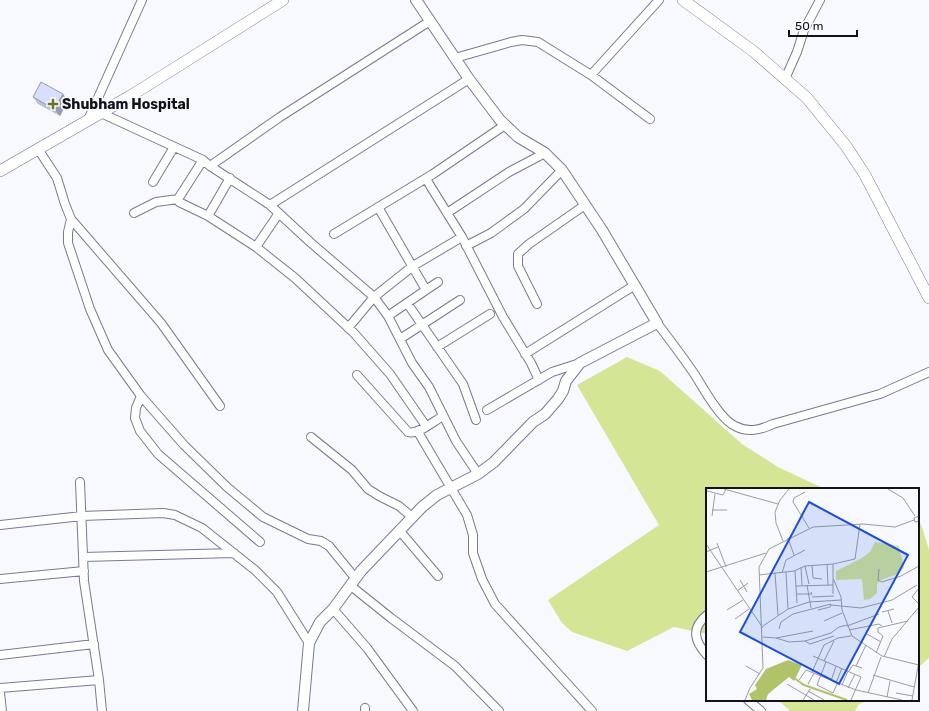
<svg xmlns="http://www.w3.org/2000/svg" width="929" height="711" viewBox="0 0 929 711" font-family="Rubik,sans-serif">
<rect width="100%" height="100%" fill="#f8f9ff"/>
<!-- green -->
<path fill="#d4e596" d="M627,357L660,371L742,444L778,467L825,489H707V634L674,627L627,651L572,632L562,623L548,600L659,525L577,385Z
M918,519L922,527L929,550V658L918,668Z
M778,700H869L859,704L855,711H790Z"/>
<g fill="none" stroke-linecap="round" stroke-linejoin="round">
<defs>
<path id="minor" d="M455,58L511,42L522,40L538,42L591,75L650,119
M591,75L659,0
M469,79L270,205L310,242L374,297L388,316L412,363L429,387L456,441L478,474
M785,79L797,52L804,30L820,0
M101,113L203,160L210,166L270,205
M88,120L142,0
M38,149L57,178L65,204L71,219L161,323L220,406
M210,166L280,117L430,21
M426,179L462,237L503,317L531,363L539,380
M153,182L174,147
M178,199L203,160
M378,207L426,290L438,282
M134,213L156,202L178,199L179,202L208,216L256,247L295,278L353,332L390,374L426,426
M447,213L509,172L545,153
M208,216L230,178
M71,219L68,232V243L90,309L108,350L141,396L184,445L227,487L263,517L308,539L321,541L329,546L356,579
M334,234L433,174L505,125
M466,246L491,233L524,209L562,170
M256,247L279,213
M407,303L463,384L476,420
M537,304L518,266V254L529,244L585,205
M388,316L426,290
M657,323C670,340 683,357 695,375C704,389 720,419 735,426C748,433 760,430 773,424L880,394L929,372
M348,328L374,297L413,266L462,237
M400,339L460,300
M437,347L490,314
M525,354L635,285
M357,375L408,432C418,435 434,421 443,416
M141,396L136,408L135,418L140,431L158,454L260,542
M487,410L552,372L580,363
M418,432L467,515L473,535V553L482,579L495,604L592,711
M311,437L352,470L368,489L379,496L399,506L412,517
M80,482L84,581L99,680L102,711
M0,525L82,516L163,513L175,515L202,528L255,570L277,592L309,643
M399,530L438,576
M83,557L234,553
M0,579L84,571
M351,586L391,618L455,666L499,711
M333,609L367,648L413,711
M707,615C691,628 694,641 707,655
M0,655L94,644
M0,688L99,680
M0,693L2,711
M748,700L761,711
M365,708V711"/>
<path id="tertiary" d="M303,711L309,643L320,622L333,609L361,571L422,507L437,495L478,474L494,462L533,422L545,414L558,399L563,391L566,381L580,363L657,323L602,230L562,170L545,153L518,137L500,120L469,79L416,0"/>
<path id="secondary" d="M683,0L753,51L807,98L846,146L865,175L929,298
M0,171L132,95L283,0"/>
</defs>
<!-- minor casing -->
<use href="#minor" stroke="#757b95" stroke-width="10"/>
<!-- tertiary casing -->
<use href="#tertiary" stroke="#757b95" stroke-width="12"/>
<!-- secondary casing -->
<use href="#secondary" stroke="#757b95" stroke-width="12"/>
<!-- minor -->
<use href="#minor" stroke="#fff" stroke-width="8"/>
<!-- tertiary -->
<use href="#tertiary" stroke="#fff" stroke-width="10"/>
<!-- secondary -->
<use href="#secondary" stroke="#fff" stroke-width="11"/>
</g>
<!-- wall -->
<path fill="#bac0d9" d="M63,94L68,101L60,116L38,104L33,97Z"/>
<!-- shaded-wall -->
<path fill="#979cb0" d="M63,94L68,101L60,116L54,109Z"/>
<!-- building -->
<path fill="#d8dffc" stroke="#979cb0" d="M41,82L63,94L54,109L33,97Z"/>
<!-- markers -->
<path fill="#697723" stroke="#f8f9ff" stroke-width="1.5" d="M51 98h4v4h4v4h-4v4h-4v-4h-4v-4h4z"/>
<g text-anchor="middle" stroke-width="3.5" stroke-linejoin="round" paint-order="stroke">
<!-- poi labels -->
<g font-size="14" font-weight="bold" fill="#10121c" stroke="#f8f9ff" text-anchor="start">
<text x="62" y="109">Shubham Hospital</text>
</g>
</g>
<!-- overview -->
<g transform="translate(706 488)">
<rect width="213" height="213" fill="#f8f9ff"/>
<path d="M169,54L193,58L198,80L192,86L175,92L171,96V105L164,111L158,112L156,91L130,92V83L156,70L164,64Z" fill="#d4e596"/>
<path d="M82,172L96,177L88,193L83,189L62,206L60,212H46L43,206L51,201L49,197L60,181Z" fill="#b1c369"/>
<path fill="none" stroke="#b1c369" stroke-width="2" d="M88,190L98,197L141,212"/>
<path fill="none" stroke="#9b9da4" stroke-width="1" d="M18,1L72,16M182,1L197,10L209,28M1,3L17,7L20,1M99,4L88,10L87,14L103,40M6,22H21M6,28L9,6M213,28L208,30L209,34L213,33M82,50L88,67M77,53L70,35L69,24L74,12L83,1M11,55L20,79M0,56L57,140M0,64L12,59M121,76L122,97M127,76L149,71L154,36M106,77L107,90L116,91M99,78L103,96M95,79L96,97M173,81L172,92L176,94L195,88L213,78M89,83L91,115M0,84L60,65M80,84L82,121L103,114L135,112M69,85L72,127M76,85L80,72L99,62M53,87L88,83L99,78L127,76V90L135,109L136,122L146,148L176,168L213,177M34,92L41,104M101,97L105,120M90,98L127,97M213,100L206,109L213,116M31,103L42,95M91,106H106L105,104M127,106V91M106,109L128,108M125,117L155,120L186,112L211,97M21,122L37,112M112,122L124,119L125,116M182,123L186,135M176,124L188,121M29,131L43,121M118,133L136,125M57,138L82,121M141,138L173,126M73,141L75,134L87,126L125,116M143,142L173,136L176,138M159,145L175,154M57,149L70,150L107,143M70,150L83,154L99,153L125,145L133,139L141,137M99,153L104,156L128,148M170,165L177,148L172,144V140L202,133M107,168L155,189L145,212M178,169L186,151L213,119M118,173L128,153M120,174L111,197L127,205L131,196M40,178L54,186M150,178L160,157M143,183L147,177L156,180M106,184L118,157L132,150L145,148M167,187L208,199M93,192L100,182L150,202L196,212M125,193L130,178M130,195L136,180M81,196L108,212M102,196L108,185M136,197L142,183M142,200L149,186M102,203L118,212M162,205L175,169M190,205L207,208M181,209L184,193M39,212L44,200L57,180L53,79L63,61L107,39L157,36L189,39L208,32M97,212L104,201M206,212L213,173"/>
<path fill="#1d4ed8" fill-opacity="0.15" stroke="#1d4ed8" stroke-width="2" d="M103,14L202,67L133,196L34,144Z"/>
<rect width="213" height="213" fill="none" stroke="#10121c" stroke-width="2"/>
</g>
<!-- scale -->
<path d="M789 30v6h68v-6" fill="none" stroke="#10121c" stroke-width="2"/>
<text x="795" y="30" font-size="12" fill="#10121c" stroke="#f8f9ff" stroke-width="3" paint-order="stroke">50 m</text>
</svg>
